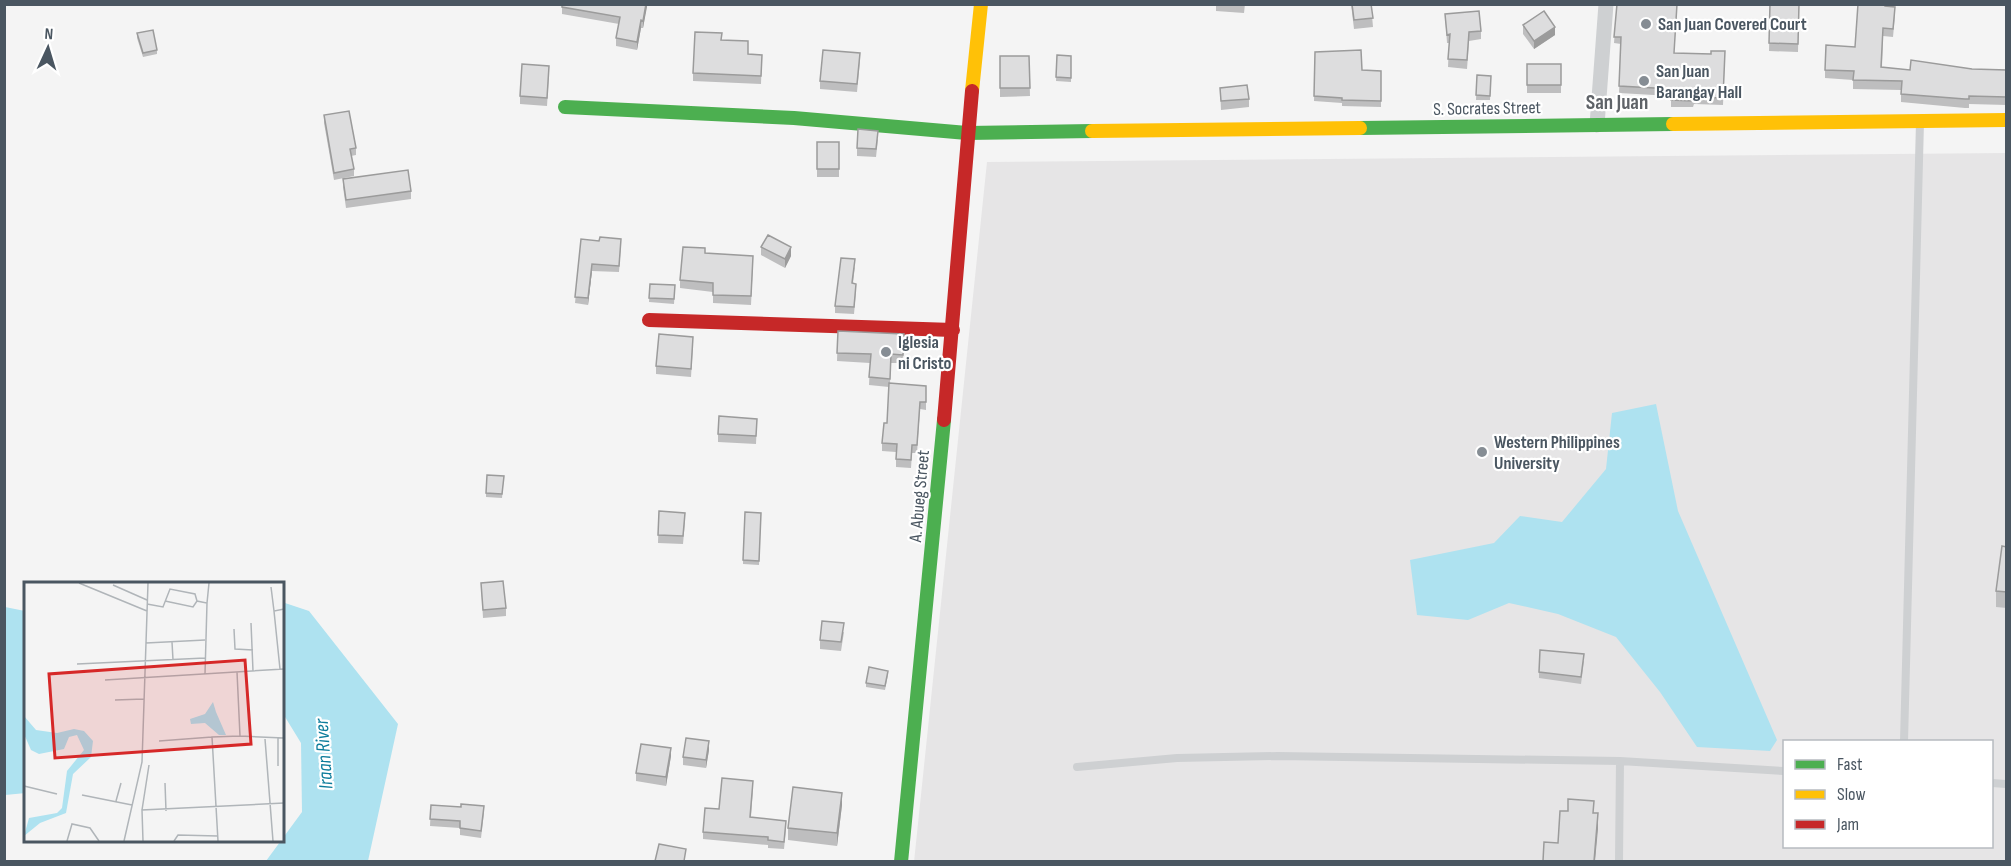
<svg xmlns="http://www.w3.org/2000/svg" width="2011" height="866" viewBox="0 0 2011 866" font-family="'Sofia Sans Condensed',sans-serif">
<rect width="100%" height="100%" fill="#f4f4f4"/>
<!-- education -->
<path fill="#e6e5e6" fill-rule="evenodd" d="M2006,153V861L914,862L987,162ZM1784,742H1992V846H1784Z"/>
<!-- water -->
<path fill="#aee2f0" d="M1656,404L1678,511L1777,740L1770,751L1697,747L1660,692L1616,637L1558,614L1509,603L1468,620L1417,615L1410,560L1494,543L1520,516L1562,522L1606,469L1612,413Z
M282,602L309,611L398,724L368,861H266L302,812L301,743L282,712Z
M5,607L25,611L26,793L5,795Z"/>
<g fill="none" stroke-linecap="round" stroke-linejoin="round">
<!-- lane -->
<path stroke="#ced0d2" stroke-width="8" d="M1904,742L1920,122
M1077,767L1177,758L1278,756L1620,761
M1992,783L2006,784
M1619,862L1620,761L1784,771"/>
<!-- street -->
<path stroke="#ced0d2" stroke-width="15" d="M1597,125L1606,4"/>
<!-- fast -->
<path stroke="#4caf50" stroke-width="14" d="M565,107L794,118L967,133L1092,131
M1360,128L1673,124
M901,862L944,420"/>
<!-- slow -->
<path stroke="#ffc107" stroke-width="14" d="M972,91L981,4
M1673,124L2006,120
M1092,131L1360,128"/>
<!-- jam -->
<path stroke="#c62828" stroke-width="14" d="M649,320L953,330
M944,420L972,91"/>
</g>
<!-- wall -->
<path fill="#bebebf" d="M529,4H542V6Z
M562,4H647L643,28H641L637,50L616,46V38L619,24L562,14Z
M1216,4H1245L1244,13L1216,11Z
M1351,4H1371L1373,27L1354,29Z
M1617,4L1674,53L1711,54L1725,51L1723,105L1694,104L1693,107H1671V96L1619,93L1621,44L1614,43Z
M1770,4H1799L1798,52L1769,51Z
M1886,6L1895,15L1893,37L1883,36L1882,67L1910,70L1972,69L2007,70V105L1969,104V108H1965L1901,102V90L1853,89V80L1825,78V70L1855,47Z
M1445,14L1481,31V39L1469,41L1467,69L1448,67L1449,43H1447Z
M1523,25L1555,35L1534,49L1523,34Z
M137,33L157,50V54L143,57L137,38Z
M722,41L748,54L762,55L761,84L693,81V73Z
M1315,52L1362,70L1381,71V107L1342,106V103L1314,101Z
M1057,55L1071,56V82L1056,81Z
M1000,56H1029L1030,96L1000,97Z
M860,61L857,92L820,89V81Z
M1527,64H1561V93H1527Z
M549,74L547,106L520,104V96Z
M1477,75L1491,76L1490,100H1476Z
M1220,88L1249,99V107L1221,110Z
M324,115L356,148V155L351,156L354,169V176L334,180L324,123Z
M878,139L876,157L857,156V148Z
M817,142H839V177H817Z
M343,179L411,191V199L346,208L343,187Z
M581,239L621,245L619,272L592,271L588,305L575,303Z
M761,247L791,256L785,268L761,255Z
M705,253L753,264L751,305L713,303V292L680,288V280Z
M855,266L853,283L856,291L854,314L835,313V306Z
M650,284L675,285L674,304L649,302Z
M838,331L904,334L903,363H891L890,383L926,386V410L920,409L917,453H912L911,468L896,467V452L882,451V443L887,423L889,387L869,385L870,363L837,361Z
M693,345L691,377L656,374V366Z
M757,419L756,444L718,442V434Z
M504,476L502,498L486,497V493Z
M659,511L685,521L683,544L658,543Z
M761,513L759,565L743,564V560Z
M2007,547V608L1996,607V591Z
M481,583L506,608V616L483,618Z
M844,632L841,651L820,649V640Z
M1584,661L1581,684L1539,678V672Z
M888,675L885,690L866,687V683Z
M709,750L706,768L683,765V757Z
M671,756L666,786L636,781V773Z
M753,789L751,817L786,828L784,849L768,848V845L703,839V832L719,809Z
M431,805L484,813L481,838L460,835V828L430,826Z
M842,805L837,846L788,840V828Z"/>
<!-- shaded-wall -->
<path fill="#9b9b9b" d="M646,4H647V7L643,28V21Z
M641,20V28L637,50V42Z
M1555,27V35L1534,49V41Z
M791,247V256L785,268V259Z
M592,264V271L588,305V298Z
M709,741V750L706,768V760Z
M671,748V756L666,786V777Z
M842,793V805L837,846V833Z
M1598,813V829L1595,861H1594Z"/>
<!-- building -->
<path fill="#ddddde" stroke="#9b9b9b" stroke-width="1.5" d="M562,4H646L643,21L641,20L637,42L616,38L620,17L562,7Z
M1352,4H1371L1373,18L1354,20Z
M1617,4H1677L1674,53L1711,54V51H1725L1723,98L1694,97L1693,101L1671,100L1672,89L1619,86L1621,37H1614Z
M1770,4H1799L1798,44L1769,43Z
M1858,4H1885V6L1895,7L1893,29L1883,28L1881,67L1910,70L1911,60L1972,69L2007,70V97L1969,96V99H1965L1901,94L1902,81L1853,80L1854,71L1825,70L1826,45L1855,47Z
M1479,11L1481,31L1469,32L1467,60L1448,59L1450,34L1447,35L1445,14Z
M1544,11L1555,27L1534,41L1523,25Z
M153,30L157,50L143,53L137,33Z
M695,32L722,33L721,40L748,41V54L762,55L761,76L693,73Z
M823,50L860,53L857,84L820,81Z
M1361,50L1362,70L1381,71V101L1342,100V98L1314,96L1315,52Z
M1057,55L1071,56V78L1056,77Z
M1000,56H1029L1030,88H1000Z
M522,64L549,66L547,98L520,96Z
M1527,64H1561V85H1527Z
M1477,75L1491,76L1490,96L1476,95Z
M1247,85L1249,99L1221,101L1220,88Z
M349,111L356,148L350,149L354,169L334,173L324,115Z
M858,129L878,131L876,149L857,148Z
M817,142H839V169H817Z
M408,170L411,191L346,200L343,179Z
M768,235L791,247L785,259L761,247Z
M600,237L621,239L619,266L592,264L588,298L575,297L581,239L599,241Z
M683,247L705,248V253L753,256L751,296L713,295V283L680,280Z
M841,258L855,259L852,283L856,284L854,307L835,306Z
M650,284L675,285L674,299L649,298Z
M838,331L904,334L903,355L891,354L890,379L869,377L871,354L837,353Z
M659,334L693,337L691,369L656,366Z
M889,383L926,386V402H920L917,445H912L911,460L896,459L897,444L882,443L884,423H887Z
M719,416L757,419L756,436L718,434Z
M487,475L504,476L502,494L486,493Z
M659,511L685,513L683,536L658,535Z
M745,512L761,513L759,561L743,560Z
M2002,546L2007,547V592L1996,591Z
M503,581L506,608L483,610L481,583Z
M822,621L844,623L841,642L820,640Z
M1540,650L1584,654L1581,677L1539,672Z
M869,667L888,671L885,686L866,683Z
M686,738L709,741L706,760L683,757Z
M641,744L671,748L666,777L636,773Z
M722,778L753,781L750,817L786,821L784,842L768,840V837L703,832L705,808L719,809Z
M793,787L842,793L837,833L788,828Z
M1568,799L1594,801L1593,813H1598L1594,861H1543L1544,842L1558,843L1560,811H1568Z
M461,804L484,806L481,831L460,828V821L430,819L431,805L461,807Z
M659,844L686,849L684,861H655Z"/>
<!-- markers -->
<g fill="#868d94" stroke="#fff" stroke-width="2">
<circle cx="1646" cy="24" r="6"/>
<circle cx="1644" cy="81" r="6"/>
<circle cx="886" cy="352" r="6"/>
<circle cx="1482" cy="452" r="6"/>
</g>
<g text-anchor="middle" stroke-width="4.5" stroke-linejoin="round" paint-order="stroke">
<!-- poi labels -->
<g font-size="18" font-weight="bold" fill="#4a5661" stroke="#fff" text-anchor="start">
<text x="1658" y="30">San Juan Covered Court</text>
<text x="1656" y="77">San Juan<tspan x="1656" dy="21">Barangay Hall</tspan></text>
<text x="898" y="348">Iglesia<tspan x="898" dy="21">ni Cristo</tspan></text>
<text x="1494" y="448">Western Philippines<tspan x="1494" dy="21">University</tspan></text>
</g>
<!-- street labels -->
<g font-size="18" fill="#4a5661" stroke="#fff">
<text transform="translate(1487 108) rotate(-1)" y="6">S. Socrates Street</text>
<text transform="translate(919 496) rotate(-85)" y="6">A. Abueg Street</text>
</g>
<!-- water labels -->
<g font-size="20" font-style="italic" fill="#0c7c9b" stroke="#fff">
<text transform="translate(323 754) rotate(-94)" y="7">Iraan River</text>
</g>
<!-- quarter labels -->
<g font-size="21" font-weight="bold" fill="#5f6368" stroke="#fff">
<text x="1617" y="109">San Juan</text>
</g>
</g>
<!-- overview -->
<g transform="translate(24 582)">
<rect width="260" height="260" fill="#f4f4f4"/>
<path d="M189,120L192,130L202,153H195L181,141L167,142L166,137L181,132ZM0,134L12,148L33,151L50,147L60,149L69,159L67,175L49,192L42,231L16,241L0,254L5,236L33,231L38,226L43,189L60,168L53,153L45,155L40,167L15,172L7,168L0,152Z" fill="#aee2f0"/>
<path fill="none" stroke="#b0b5b9" stroke-width="1.5" d="M55,1L123,29M89,3L123,18M247,5L250,29M141,19L169,25L173,19M183,21L185,1M123,22L139,25L146,7L171,12L173,19L183,21L181,92M227,41L229,89M210,47L211,67L229,68M148,60L149,78M122,61L181,58M53,82L181,76M256,87L250,29L260,27M213,90L216,154L260,156M81,98L260,87M91,118L120,117M254,156V184M241,157L249,259M135,159L188,155M141,201L142,229M0,204L33,212M58,213L108,223M92,219L97,201M118,228L125,183M43,259L48,242L66,246L75,259M100,259L118,180L124,1M119,259L118,228L260,221M150,259L154,253L194,254M194,259L188,155L216,154"/>
<path fill="#d62828" fill-opacity="0.15" stroke="#d62828" stroke-width="3" d="M221,78L227,162L31,176L25,92Z"/>
<rect width="260" height="260" fill="none" stroke="#4a5661" stroke-width="3"/>
</g>
<!-- border -->
<rect width="2011" height="866" fill="none" stroke="#4a5661" stroke-width="12"/>
<!-- legend -->
<rect x="1783" y="740" width="210" height="108" fill="#ffffff" stroke="#b7bbc0" stroke-width="1.5"/>
<rect x="1795" y="760" width="30" height="9" fill="#4caf50" stroke="#b7bbc0" stroke-width="1.5"/>
<text x="1837" y="770" font-size="18" fill="#4a5661">Fast</text>
<rect x="1795" y="790" width="30" height="9" fill="#ffc107" stroke="#b7bbc0" stroke-width="1.5"/>
<text x="1837" y="800" font-size="18" fill="#4a5661">Slow</text>
<rect x="1795" y="820" width="30" height="9" fill="#c62828" stroke="#b7bbc0" stroke-width="1.5"/>
<text x="1837" y="830" font-size="18" fill="#4a5661">Jam</text>
<!-- north arrow -->
<g transform="translate(48 48) rotate(4)" stroke="#ffffff" stroke-width="4.5" paint-order="stroke">
<path d="M0-4.5L10 22L0 15L-10 22Z" fill="#4a5661"/>
<text y="-9" font-size="16" font-weight="bold" text-anchor="middle" fill="#4a5661">N</text>
</g>
</svg>
